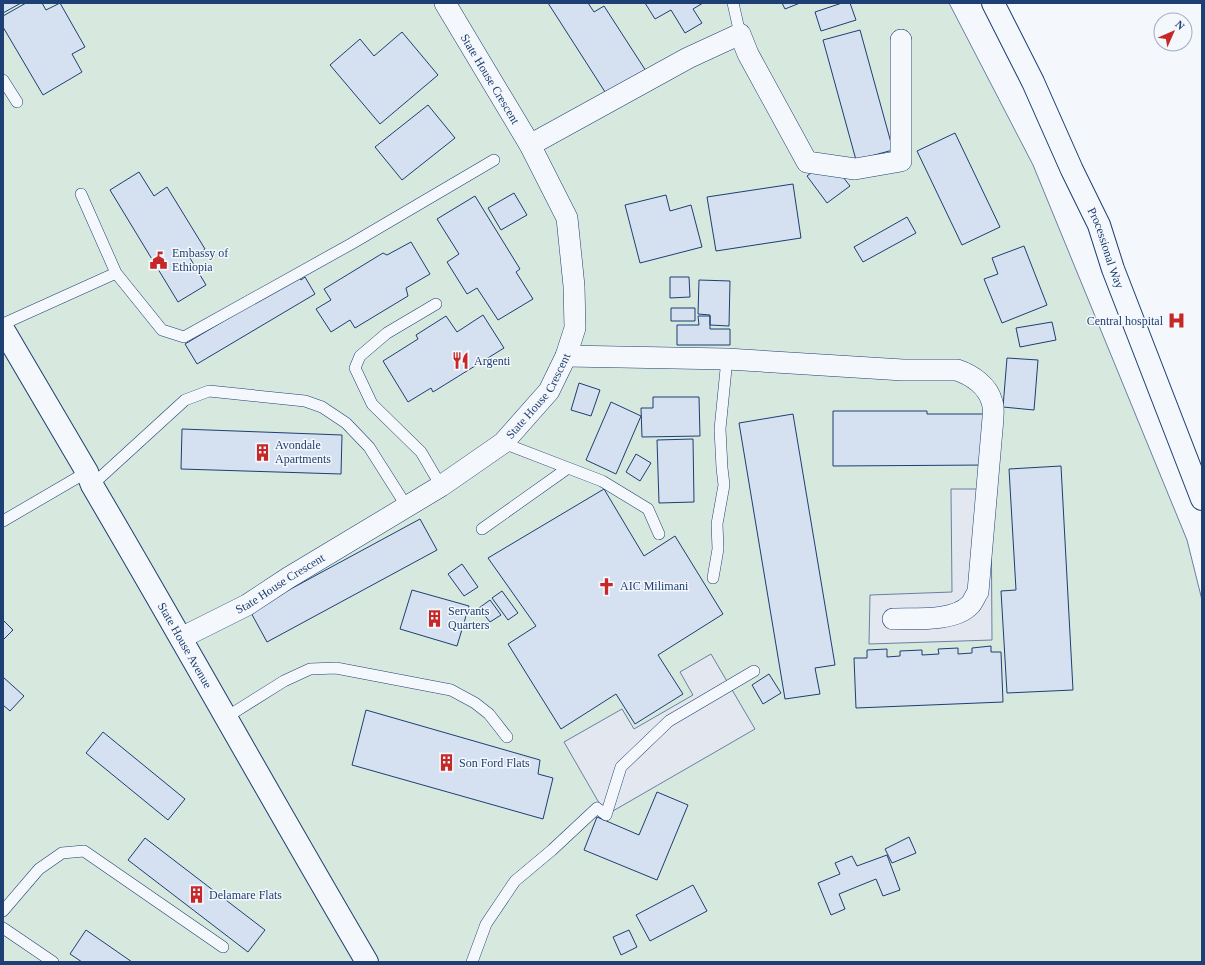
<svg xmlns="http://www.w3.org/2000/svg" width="1205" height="965" viewBox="0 0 1205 965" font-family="Georgia,serif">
<rect width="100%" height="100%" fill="#f4f7fb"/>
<!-- green -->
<path fill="#d7e8df" stroke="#687fa3" d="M3,3H949L1033,165L1187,540L1202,600V962H3Z"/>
<!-- parking -->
<path fill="#e3e8f0" stroke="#687fa3" d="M951,489H991L992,640L869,644L870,595L952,592Z
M711,654L755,729L606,815L564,742L622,709L634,729L693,695L680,672Z"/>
<!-- building -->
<path fill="#d5e0f0" stroke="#1d3f73" d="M3,3H21L3,13Z
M26,3H42L46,10L60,3L85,47L72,54L82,72L43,95L3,27V16Z
M548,3H588L594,12L604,6L646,71L607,95Z
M645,3H703L693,9L702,23L685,33L671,10L655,19Z
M782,3H800L785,9Z
M842,3H850L856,20L821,31L815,12Z
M860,30L893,150L856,160L823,40Z
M402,32L438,75L380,124L330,65L360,39L374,56Z
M428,105L455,138L402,180L375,147Z
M955,133L1000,227L962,245L917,151Z
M829,159L850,186L827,203L807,176Z
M139,172L154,196L167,187L205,249L190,258L206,285L178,302L110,190Z
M793,184L801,238L716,251L707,197Z
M514,193L527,215L501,230L488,208Z
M666,195L670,211L691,205L702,247L640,263L625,205Z
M475,196L520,269L516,272L533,299L498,320L477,288L467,294L447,262L459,254L437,219Z
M907,217L916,233L863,262L854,247Z
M411,242L430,274L406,288L408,296L355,328L350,320L331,332L316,309L331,300L324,289L383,253L387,255Z
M1024,246L1047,305L1002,323L984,279L998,274L992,258Z
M299,276L301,280L305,277L315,294L197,364L185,344Z
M670,277H689L690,297L670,298Z
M699,280L730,281L729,326L710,325V315L698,314Z
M671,308H695V321H671Z
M483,315L504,348L433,392L431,388L408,402L383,361L418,339L416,335L446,316L457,332Z
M698,316H710V329H730V345H677V325H699Z
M1052,322L1056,340L1020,347L1016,328Z
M1007,358L1038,360L1034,410L1003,407Z
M579,383L600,390L591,416L571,410Z
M653,397H699L700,436L642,437L641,408H653Z
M611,402L641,416L616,474L586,460Z
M833,411H927V414H987L988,465L833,466Z
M793,414L835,665L815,668L820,694L785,699L739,423Z
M182,429L342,435L341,474L181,469Z
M693,439L694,502L659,503L657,440Z
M636,454L651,463L640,481L626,472Z
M1061,466L1073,690L1007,693L1001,591L1016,590L1009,469Z
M604,489L644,556L675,536L723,614L658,655L683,694L635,724L616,694L561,729L508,644L536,626L488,558Z
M420,519L437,550L267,642L250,611Z
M462,564L478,587L464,596L448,574Z
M412,590L469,606L457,646L400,629Z
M502,591L518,613L508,620L492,598Z
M490,600L501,615L490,622L479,608Z
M3,620L13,630L3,640Z
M991,646V652H1001L1003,702L856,708L854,658H867V650L887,649V657L900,656V651L922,650V655L939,654L938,649L958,648V654L972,653V648Z
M769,674L781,693L763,704L752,685Z
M3,677L24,696L10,711L3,705Z
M366,710L540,760L538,774L553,778L543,819L352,765Z
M103,732L185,799L168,820L86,753Z
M657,792L688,805L657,880L584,850L597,817L639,835Z
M909,837L916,853L892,863L885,849Z
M145,838L265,930L248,952L128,860Z
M887,855L900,890L883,896L876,879L839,894L845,909L831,915L818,883L840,874L835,863L852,856L857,866Z
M693,885L707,911L650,941L636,915Z
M86,930L132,962H82L70,954Z
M629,930L637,947L621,955L613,937Z"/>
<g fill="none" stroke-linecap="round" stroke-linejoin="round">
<defs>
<path id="service" d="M733,3L740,34
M3,80L17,102
M116,273L162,330L184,337L351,244L494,160
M436,304L387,333L360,356L355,368L372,404L421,452L441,486
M3,324L116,273L81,194
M503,443L602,481L648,509L659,534
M92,485L185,400L209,391L305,401L322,407L346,423L369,447L407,507
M3,521L87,472
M482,529L568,468
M713,578L718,549L717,524L724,485L722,468L720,429L727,359
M225,718L284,681L310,669L336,668L451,690L475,703L489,714L507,737
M3,911L39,869L62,853L84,851L223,947
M3,928L53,962
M472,962L486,924L515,881L552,850L597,808L606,815L621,767L669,721L754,671"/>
<g id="minor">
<path d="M530,145L688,58L740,34L748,54L807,162L855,169L901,161V40"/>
<path d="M566,356L727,359L903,370H957C972,375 988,386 992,402C994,407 993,413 993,418L978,592C975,596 973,602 970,605C954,622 914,618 893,619"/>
<path id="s1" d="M181,638L247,605L288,578L441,486L503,443L549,391L566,356L575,328L574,286L567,218L530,145L445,3"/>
</g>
<g id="tertiary">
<path id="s2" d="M993,3L1033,82L1072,170L1099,225L1113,269L1202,499"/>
</g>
<g id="secondary">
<path id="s3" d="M3,329L87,472L92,485C185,643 274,804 367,962"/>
</g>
</defs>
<!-- service casing -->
<use href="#service" stroke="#1d3f73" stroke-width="12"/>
<!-- minor casing -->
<use href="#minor" stroke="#1d3f73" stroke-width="22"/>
<!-- tertiary casing -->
<use href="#tertiary" stroke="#1d3f73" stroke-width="24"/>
<!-- secondary casing -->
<use href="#secondary" stroke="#1d3f73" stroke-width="24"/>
<!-- service -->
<use href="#service" stroke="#f4f7fb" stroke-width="11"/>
<!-- minor -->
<use href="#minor" stroke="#f4f7fb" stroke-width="21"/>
<!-- tertiary -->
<use href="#tertiary" stroke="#f4f7fb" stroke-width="22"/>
<!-- secondary -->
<use href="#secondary" stroke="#f4f7fb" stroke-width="22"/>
</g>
<!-- icons -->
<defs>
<symbol id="civic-bare" viewBox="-9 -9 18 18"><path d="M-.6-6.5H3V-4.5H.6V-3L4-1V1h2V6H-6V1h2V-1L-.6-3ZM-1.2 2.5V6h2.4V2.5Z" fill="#c62828" stroke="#f4f7fb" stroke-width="2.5" paint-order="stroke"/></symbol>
<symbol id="hospital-bare" viewBox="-9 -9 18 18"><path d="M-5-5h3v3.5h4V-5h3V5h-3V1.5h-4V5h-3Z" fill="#c62828" stroke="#f4f7fb" stroke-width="2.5" paint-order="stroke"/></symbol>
<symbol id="restaurant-bare" viewBox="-9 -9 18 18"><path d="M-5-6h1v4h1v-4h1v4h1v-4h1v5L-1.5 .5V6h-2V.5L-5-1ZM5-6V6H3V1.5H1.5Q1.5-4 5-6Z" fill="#c62828" stroke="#f4f7fb" stroke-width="2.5" paint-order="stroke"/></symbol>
<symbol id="building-bare" viewBox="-9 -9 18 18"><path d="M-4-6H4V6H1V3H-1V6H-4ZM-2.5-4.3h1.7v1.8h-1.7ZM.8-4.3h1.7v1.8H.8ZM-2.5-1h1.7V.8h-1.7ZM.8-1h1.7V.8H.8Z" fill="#c62828" stroke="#f4f7fb" stroke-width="2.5" paint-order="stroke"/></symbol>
<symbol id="church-bare" viewBox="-9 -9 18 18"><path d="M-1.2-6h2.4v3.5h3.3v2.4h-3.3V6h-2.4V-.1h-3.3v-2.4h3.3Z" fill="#c62828" stroke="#f4f7fb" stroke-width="2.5" paint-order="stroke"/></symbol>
</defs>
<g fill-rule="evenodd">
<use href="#civic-bare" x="146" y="248" width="25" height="25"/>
<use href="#hospital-bare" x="1164" y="308" width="25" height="25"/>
<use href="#restaurant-bare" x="448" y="348" width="25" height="25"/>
<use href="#building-bare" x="250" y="440" width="25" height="25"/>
<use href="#church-bare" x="594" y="574" width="25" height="25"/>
<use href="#building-bare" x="422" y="606" width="25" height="25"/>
<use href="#building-bare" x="434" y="750" width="25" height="25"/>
<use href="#building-bare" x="184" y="882" width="25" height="25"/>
</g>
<g text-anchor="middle" stroke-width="3" stroke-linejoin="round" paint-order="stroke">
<!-- street labels -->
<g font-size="12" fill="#1d3f73" stroke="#f4f7fb">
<text transform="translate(490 79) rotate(59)" y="4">State House Crescent</text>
<text dy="4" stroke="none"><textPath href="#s2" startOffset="270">Processional Way</textPath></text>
<text dy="4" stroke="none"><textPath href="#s1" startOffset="436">State House Crescent</textPath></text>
<text dy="4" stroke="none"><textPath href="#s1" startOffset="113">State House Crescent</textPath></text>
<text dy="4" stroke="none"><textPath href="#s3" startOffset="365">State House Avenue</textPath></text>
</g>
<!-- poi labels -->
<g font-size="12" fill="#1d3f73" stroke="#f4f7fb" text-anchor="start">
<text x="172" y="257">Embassy of<tspan x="172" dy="14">Ethiopia</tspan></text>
<text x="1163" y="325" text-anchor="end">Central hospital</text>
<text x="474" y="365">Argenti</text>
<text x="275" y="449">Avondale<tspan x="275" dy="14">Apartments</tspan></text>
<text x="620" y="590">AIC Milimani</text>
<text x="448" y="615">Servants<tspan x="448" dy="14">Quarters</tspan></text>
<text x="459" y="767">Son Ford Flats</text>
<text x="209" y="899">Delamare Flats</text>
</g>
</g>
<!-- border -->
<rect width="1205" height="965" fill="none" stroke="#1d3f73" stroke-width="8"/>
<!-- north arrow -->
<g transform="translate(1173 32) rotate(45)"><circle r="19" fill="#f4f7fb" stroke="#9eadc5"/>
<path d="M0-3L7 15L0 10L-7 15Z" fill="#c62828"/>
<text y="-6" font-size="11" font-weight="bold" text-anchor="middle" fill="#1d3f73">N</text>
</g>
</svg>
